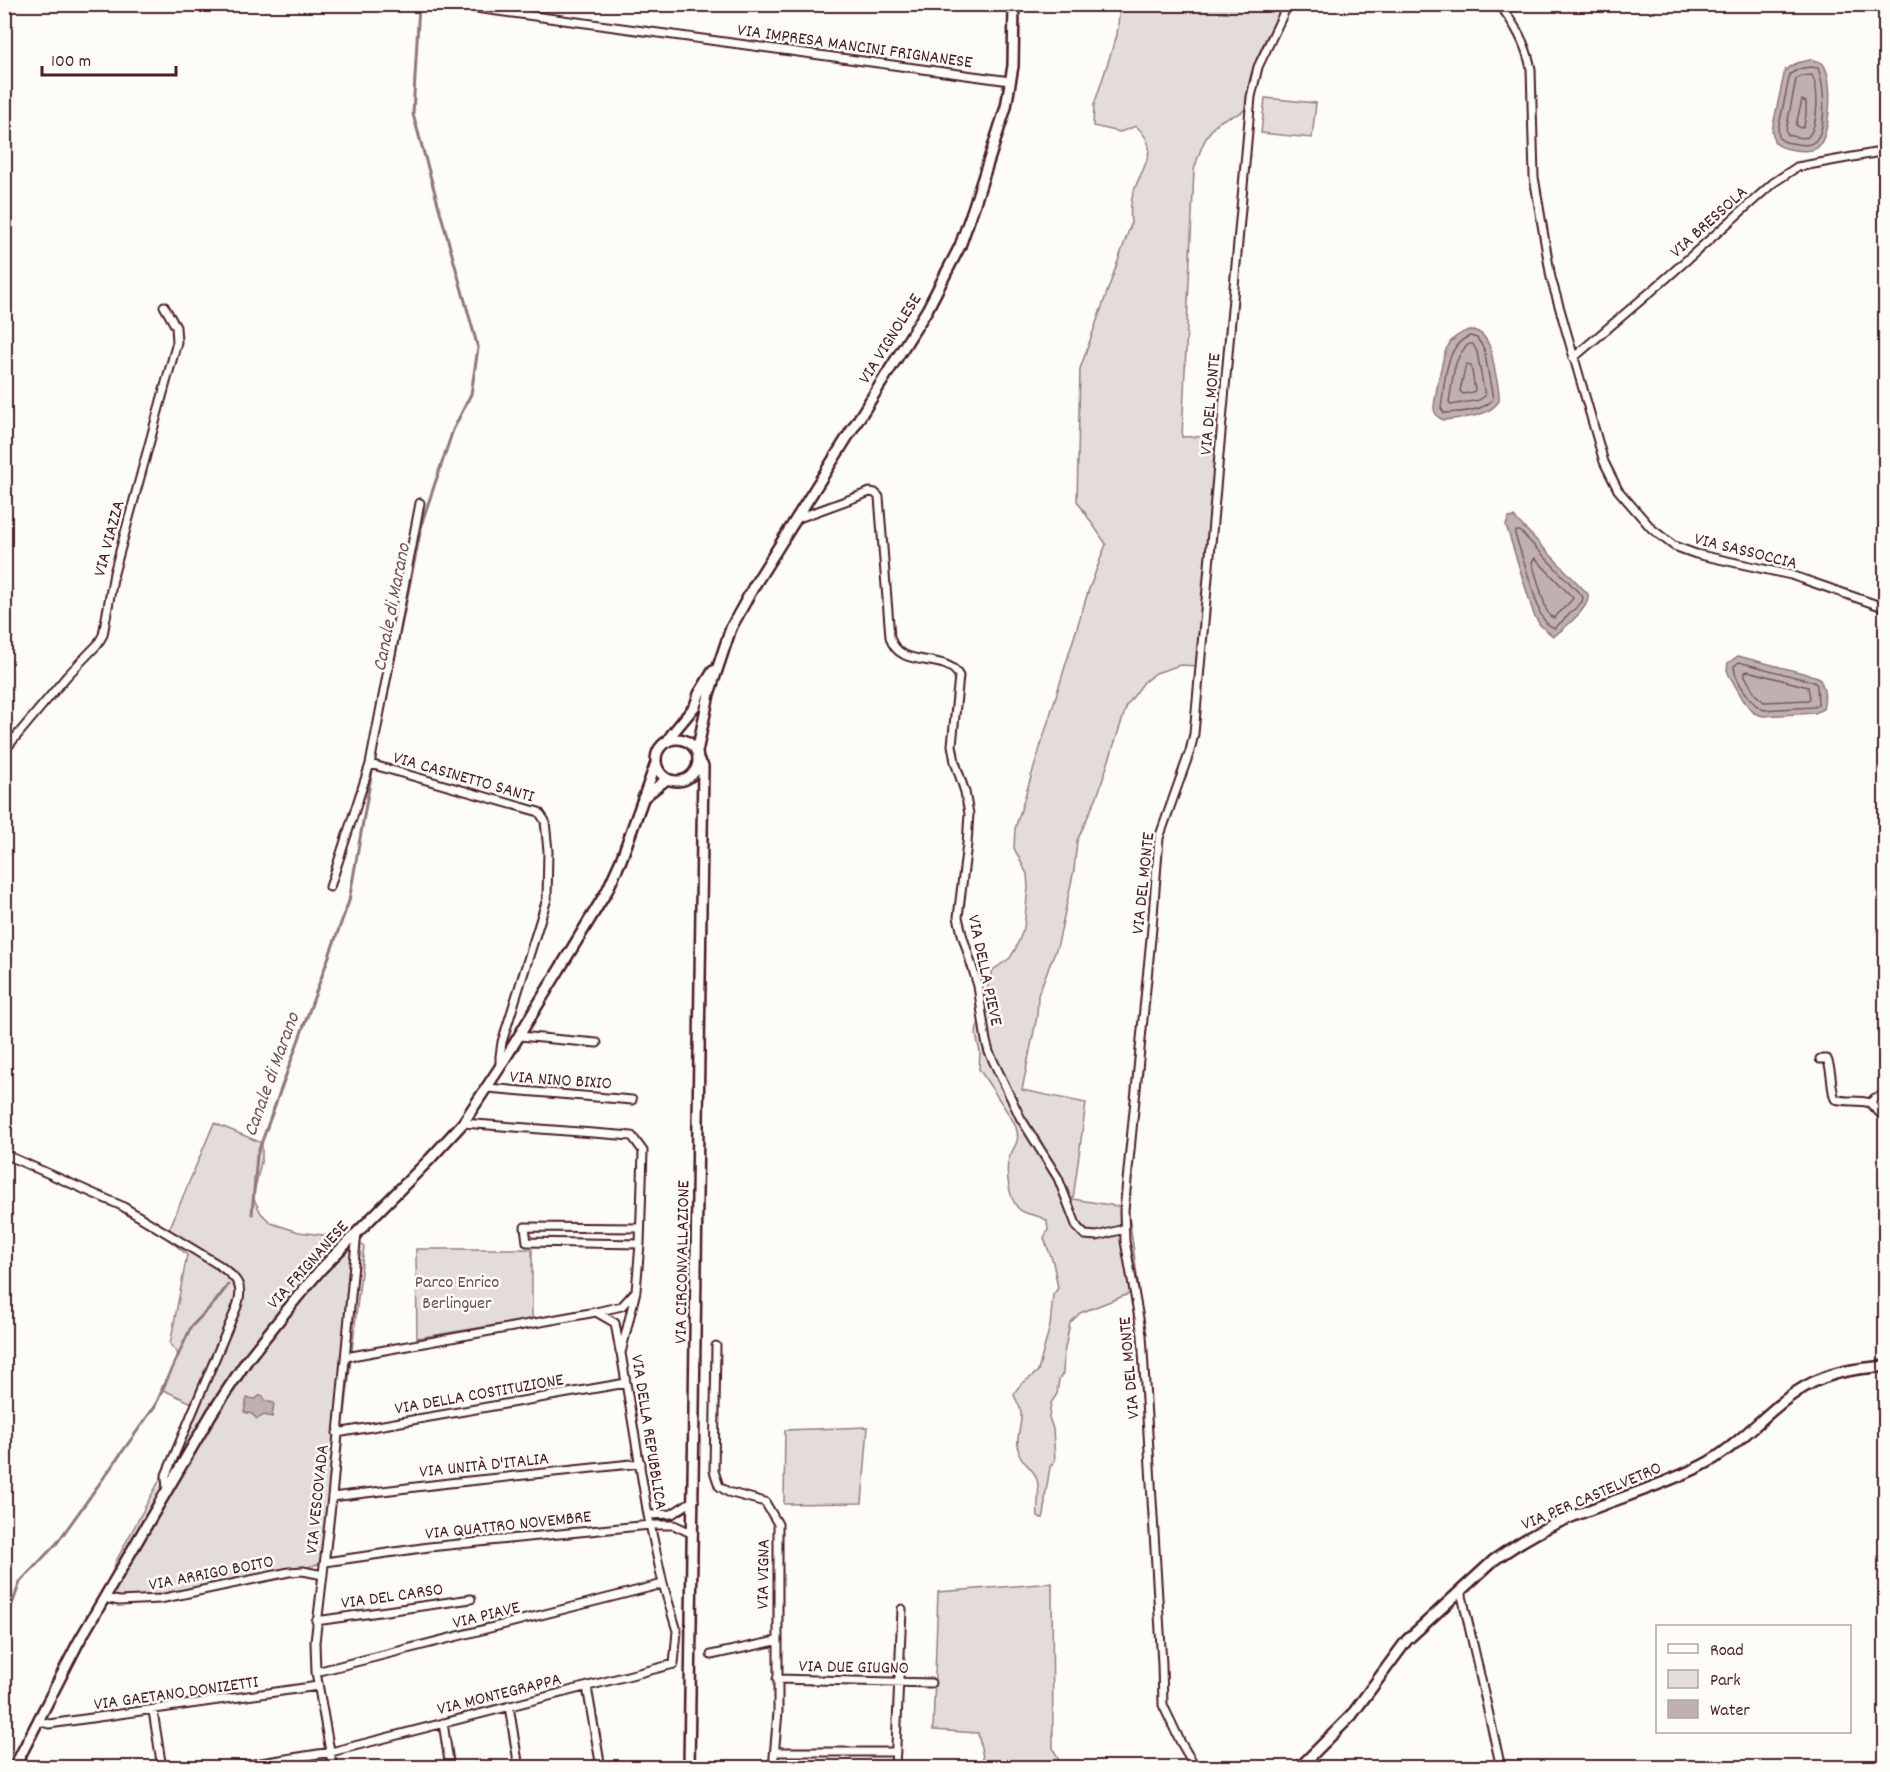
<svg xmlns="http://www.w3.org/2000/svg" width="1890" height="1772" viewBox="0 0 1890 1772" font-family="Dekko,sans-serif">
<rect width="100%" height="100%" fill="#fdfcf7"/>
<filter id="ink" filterUnits="userSpaceOnUse"><feTurbulence type="fractalNoise" baseFrequency=".0167" numOctaves="2"/><feDisplacementMap in="SourceGraphic" scale="12" xChannelSelector="R" yChannelSelector="G"/><feConvolveMatrix kernelMatrix="1 2 1 2 8 2 1 2 1" color-interpolation-filters="sRGB"/></filter>
<g filter="url(#ink)">
<!-- green -->
<path fill="#e3dcda" stroke="#967e82" stroke-width="1.5" d="M1120,5H1284C1271,29 1256,54 1249,82C1247,90 1250,102 1245,109C1240,116 1231,115 1224,119C1207,127 1199,153 1194,170L1182,437L1223,436L1198,666L1180,665L1156,673L1144,682L1127,705L1098,794L1077,841L1074,870L1058,944L1038,995L1037,1016L1022,1090L1086,1103L1073,1199L1128,1208L1139,1290L1080,1313L1070,1323L1064,1353L1063,1373L1059,1380L1057,1394L1051,1403L1049,1417L1053,1429L1055,1460L1050,1467L1045,1498V1510L1043,1518L1038,1517C1036,1504 1042,1488 1035,1475C1030,1465 1020,1462 1018,1449C1016,1438 1021,1428 1021,1416C1022,1408 1017,1403 1014,1395C1018,1382 1030,1380 1038,1371L1050,1326L1053,1295L1058,1288L1053,1262L1044,1238L1048,1230L1047,1221C1039,1213 1026,1217 1018,1208C1009,1198 1006,1175 1008,1162C1013,1143 1023,1145 1014,1122L979,1069L980,1052L976,1035L977,1027L983,1015L989,980L993,970L1010,958L1015,950L1024,928L1028,887L1027,874L1014,848L1015,829L1088,592L1106,544L1077,501L1080,369L1131,224C1130,213 1130,202 1134,191C1142,166 1162,149 1136,126L1120,132L1093,126L1094,105L1117,35Z
M1265,98L1316,103L1312,138L1261,133Z
M214,1123L262,1143V1158L253,1197L261,1213L271,1223L299,1232L339,1237L364,1246L328,1562L156,1603L125,1605L104,1599L116,1561L165,1470L192,1403L161,1389L178,1354L170,1344L187,1255L166,1237Z
M416,1249H532V1319L417,1338Z
M868,1427L862,1503L784,1504L785,1430Z
M1052,1583L1053,1748L1062,1767H985L978,1733L933,1730L938,1592Z"/>
<!-- water -->
<path fill="#c0b1b1" stroke="#91777b" stroke-width="1.5" d="M1810,60C1814,61 1819,60 1823,64C1834,77 1831,137 1817,148C1811,152 1801,151 1794,150C1786,148 1779,148 1774,141L1772,130L1785,70L1797,63Z
M1469,330C1490,330 1492,355 1495,372C1497,381 1500,391 1499,401C1488,418 1461,418 1443,420C1438,417 1435,415 1434,409C1434,401 1443,354 1447,348C1451,339 1460,333 1469,330Z
M1514,517L1588,594C1591,607 1567,625 1557,634L1553,636L1540,625L1534,615L1506,525L1509,518Z
M1738,656L1818,677C1825,686 1826,699 1823,709L1815,713L1763,716L1754,713L1744,701L1729,675L1727,670L1728,663Z
M259,1396H263L265,1401L274,1403L272,1417L264,1415L257,1419L252,1414L244,1412L247,1398L256,1399Z"/>
<g fill="none" stroke-linecap="round" stroke-linejoin="round">
<!-- shore -->
<path stroke="#795961" stroke-width="1.5" d="M1810,67L1818,68C1824,84 1828,129 1815,141C1810,146 1802,145 1797,144C1790,143 1784,143 1779,138L1778,130L1790,74L1799,69Z
M1812,75C1819,90 1819,124 1808,137L1801,138L1788,135L1786,131L1796,79L1802,76Z
M1802,100L1806,102V114L1804,127L1801,128L1796,125Z
M1470,336L1477,338L1484,349L1493,399C1483,412 1459,412 1444,413L1441,408C1445,385 1444,345 1470,336Z
M1469,344H1473L1477,352L1485,396L1479,400L1451,405L1449,402C1453,383 1452,357 1469,344Z
M1466,364L1471,365L1475,390L1473,392L1463,394L1460,391Z
M1516,531H1520L1583,597L1582,602L1555,628C1548,627 1543,619 1540,613L1515,534Z
M1535,558L1573,598L1572,600L1554,618L1550,616L1546,609L1532,562Z
M1739,662L1814,682L1817,685L1818,705L1814,707L1764,710C1752,706 1734,679 1734,666Z
M1748,671L1808,687L1810,698L1808,700L1764,702L1755,694L1745,676V672Z"/>
<!-- stream -->
<path stroke="#91777b" stroke-width="3" d="M381,724L423,519L453,430L471,394L478,348L413,114L419,4
M252,1214L257,1155L349,901L373,765
M4,1627L20,1582L57,1543L155,1406L191,1327L215,1302L228,1285"/>
<defs>
<path id="street" d="M446,4L1010,81
M1499,4C1515,25 1526,43 1531,69L1534,177L1551,278L1604,462L1618,490L1652,529L1674,546L1696,554L1791,575L1886,608
M1573,358L1662,282L1773,183L1797,167L1886,151
M796,519L870,492L875,493L879,497L890,637C899,671 946,651 959,676L952,745L955,762L965,792L969,814L967,844L958,917L962,934L978,986L986,1041L989,1052L1020,1117L1058,1178L1077,1227L1085,1235L1097,1236L1124,1229
M4,751L67,676L97,645L103,635L114,573L177,342L176,327L164,306
M370,764L539,812L545,821L548,851L547,899L502,1042L500,1056V1066
M330,887L370,764L420,503
M519,1036L597,1043
M1820,1059H1827C1833,1072 1830,1086 1835,1099C1848,1103 1857,1099 1870,1103
M487,1088L632,1100
M1870,1103L1886,1119
M1870,1103L1875,1098L1886,1095
M4,1154L122,1206L219,1265C238,1279 245,1286 236,1309L166,1475L167,1491
M640,1244L527,1242L525,1227L640,1228
M596,1312L615,1323L620,1351
M716,1346L714,1471L719,1486L728,1492L765,1502L778,1524V1712L773,1768
M346,1357L596,1312L622,1306L634,1293
M337,1433L626,1383
M332,1497L449,1483L641,1463
M648,1515L672,1514L694,1500
M325,1562L429,1547L650,1525H674L693,1534
M1461,1591L1501,1768
M104,1598L119,1601L160,1599L289,1572L303,1571L323,1575
M316,1621L471,1599
M711,1655L776,1641
M316,1672L663,1584
M777,1679L931,1683
M587,1687L601,1768
M509,1706L519,1768
M153,1711L162,1768
M38,1721L49,1724L318,1686
M443,1723L450,1768
M775,1752H896
M229,1768L331,1752L674,1664L677,1631L663,1584L648,1515L621,1353L636,1291L640,1244L643,1151L632,1136L463,1123
M333,1768L316,1672L315,1642L332,1497L357,1232
M895,1768L902,1609
M1196,1768L1181,1743L1163,1705L1162,1664L1142,1335L1125,1241L1124,1211L1152,928L1159,838L1190,751L1194,734L1251,97L1258,67L1288,4"/>
<path id="secondary" d="M656 760a21 21 0 1 1 42 0a21 21 0 1 1-42 0Z
M667,742L672,734L695,706L699,694L713,671
M697,752L709,694L731,628L754,586L927,310L960,246L974,206L1006,107L1013,66L1014,4
M643,798L667,779
M14,1768L78,1643L212,1413L248,1359L299,1295L321,1269L429,1160L463,1123L500,1067L607,891L621,860L656,763
M689,1768L703,766L698,759
M1299,1768L1351,1716L1407,1640L1494,1560C1514,1546 1534,1533 1557,1523C1604,1502 1655,1489 1701,1466C1747,1443 1775,1396 1823,1378C1843,1370 1864,1368 1886,1366"/>
</defs>
<!-- street casing -->
<use href="#street" stroke="#4a1f2b" stroke-width="11"/>
<!-- secondary casing -->
<use href="#secondary" stroke="#4a1f2b" stroke-width="14"/>
<!-- street -->
<use href="#street" stroke="#fdfcf7" stroke-width="7"/>
<!-- secondary -->
<use href="#secondary" stroke="#fdfcf7" stroke-width="9"/>
</g>
</g>
<g text-anchor="middle" stroke-width="5" stroke-linejoin="round" paint-order="stroke">
<!-- street labels -->
<g font-size="18" fill="#4a1f2b" stroke="#fdfcf7">
<text transform="translate(855 45) rotate(8)" y="6">VIA IMPRESA MANCINI FRIGNANESE</text>
<text transform="translate(1708 221) rotate(-42)" y="6">VIA BRESSOLA</text>
<text transform="translate(889 338) rotate(-58)" y="6">VIA VIGNOLESE</text>
<text transform="translate(1209 404) rotate(-85)" y="6">VIA DEL MONTE</text>
<text transform="translate(108 538) rotate(-75)" y="6">VIA VIAZZA</text>
<text transform="translate(1746 550) rotate(14)" y="6">VIA SASSOCCIA</text>
<text transform="translate(464 776) rotate(16)" y="6">VIA CASINETTO SANTI</text>
<text transform="translate(1142 883) rotate(-84)" y="6">VIA DEL MONTE</text>
<text transform="translate(986 970) rotate(78)" y="6">VIA DELLA PIEVE</text>
<text transform="translate(561 1079) rotate(4)" y="6">VIA NINO BIXIO</text>
<text transform="translate(681 1262) rotate(-89)" y="6">VIA CIRCONVALLAZIONE</text>
<text transform="translate(307 1264) rotate(-48)" y="6">VIA FRIGNANESE</text>
<text transform="translate(1128 1368) rotate(-95)" y="6">VIA DEL MONTE</text>
<text transform="translate(479 1393) rotate(-10)" y="6">VIA DELLA COSTITUZIONE</text>
<text transform="translate(650 1432) rotate(81)" y="6">VIA DELLA REPUBBLICA</text>
<text transform="translate(484 1464) rotate(-6)" y="6">VIA UNITÀ D'ITALIA</text>
<text transform="translate(1591 1495) rotate(-23)" y="6">VIA PER CASTELVETRO</text>
<text transform="translate(316 1499) rotate(-84)" y="6">VIA VESCOVADA</text>
<text transform="translate(508 1524) rotate(-6)" y="6">VIA QUATTRO NOVEMBRE</text>
<text transform="translate(211 1572) rotate(-11)" y="6">VIA ARRIGO BOITO</text>
<text transform="translate(762 1574) rotate(-89)" y="6">VIA VIGNA</text>
<text transform="translate(392 1595) rotate(-8)" y="6">VIA DEL CARSO</text>
<text transform="translate(486 1614) rotate(-14)" y="6">VIA PIAVE</text>
<text transform="translate(854 1666) rotate(1)" y="6">VIA DUE GIUGNO</text>
<text transform="translate(176 1692) rotate(-8)" y="6">VIA GAETANO DONIZETTI</text>
<text transform="translate(499 1693) rotate(-14)" y="6">VIA MONTEGRAPPA</text>
</g>
<!-- park labels -->
<g font-size="18" fill="#704e57" stroke="#fdfcf7">
<text x="457" y="1287">Parco Enrico<tspan x="457" dy="21">Berlinguer</tspan></text>
</g>
<!-- water labels -->
<g font-size="20" font-style="italic" fill="#73525a" stroke="#fdfcf7">
<text transform="translate(390 607) rotate(-79)" y="7">Canale di Marano</text>
<text transform="translate(270 1074) rotate(-70)" y="7">Canale di Marano</text>
</g>
</g>
<!-- margin -->
<rect width="1890" height="1772" fill="none" stroke="#fdfcf7" stroke-width="24"/>
<rect x="12" y="12" width="1866" height="1748" fill="none" stroke="#4a1f2b" stroke-width="2" filter="url(#ink)"/>
<!-- legend -->
<rect x="1656" y="1625" width="195" height="108" fill="#fdfcf7" stroke="#b5a4a5" stroke-width="1.5"/>
<rect x="1668" y="1644" width="30" height="9" fill="#fdfcf7" stroke="#b5a4a5" stroke-width="1.5"/>
<text x="1710" y="1655" font-size="18" fill="#4a1f2b">Road</text>
<rect x="1668" y="1670" width="30" height="18" fill="#e3dcda" stroke="#b5a4a5" stroke-width="1.5"/>
<text x="1710" y="1685" font-size="18" fill="#4a1f2b">Park</text>
<rect x="1668" y="1700" width="30" height="18" fill="#c0b1b1" stroke="#b5a4a5" stroke-width="1.5"/>
<text x="1710" y="1715" font-size="18" fill="#4a1f2b">Water</text>
<!-- scale -->
<path d="M42 66v9h134v-9" fill="none" stroke="#4a1f2b" stroke-width="3"/>
<text x="51" y="66" font-size="18" fill="#4a1f2b" stroke="#fdfcf7" stroke-width="4.5" paint-order="stroke">100 m</text>
</svg>
